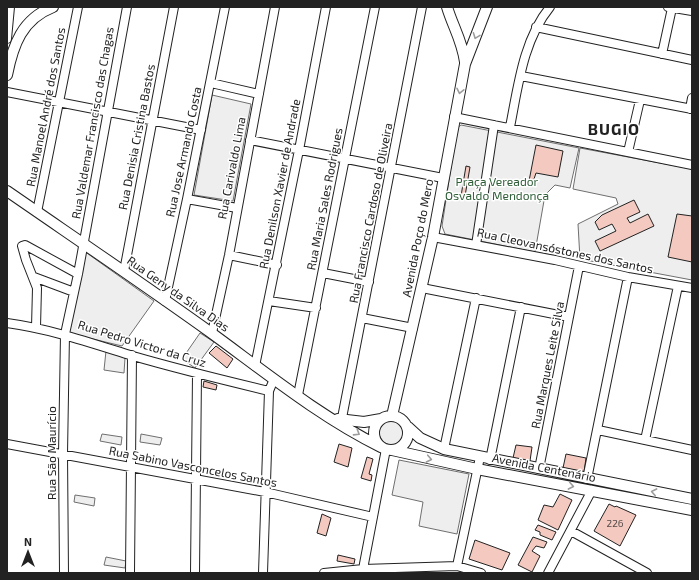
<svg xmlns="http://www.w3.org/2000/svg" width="699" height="580" viewBox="0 0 699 580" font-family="'Exo 2',sans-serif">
<rect width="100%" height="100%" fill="#fff"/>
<!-- green -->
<path fill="#eee" stroke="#6f6f6f" d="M212,95L251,104L233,201L194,195Z
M461,125L579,148L570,188L555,185L545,195L535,252L445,234L442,226L457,128Z
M580,148L692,169V280L580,259L578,224L618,204L616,198L573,189Z
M84,251L154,301L122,346L64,332Z
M200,333L214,342L195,368L182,359Z
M106,351L125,358L124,373L104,370Z
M390,418L401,421L406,431L403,440L392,446L383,442L378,433L380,424Z
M102,434L122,437L121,445L100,441Z
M141,434L162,438L160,445L140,442Z
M399,460L469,474L457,534L419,526L423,502L392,495Z
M75,495L95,498L94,506L74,502Z
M106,557L126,561L125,568L104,565Z"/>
<!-- building -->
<path fill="#f3c9c0" stroke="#222" d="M536,145L563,151L558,177L536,173L533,182L529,181Z
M466,166L470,167L465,196H461Z
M634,200L640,212L627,218L630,223L648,214L654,226L600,251L595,241L616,231L612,224L599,230L595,222L602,215Z
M677,214L692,216V262L668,257Z
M216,346L233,359L227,368L209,353Z
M204,381L217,385L216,390L203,387Z
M339,444L352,448L348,467L334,462Z
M516,445L532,447L530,461L513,458Z
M566,454L586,458L584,472L563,468Z
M367,457L373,459L369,474L372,475L371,481L361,478Z
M560,494L572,500L558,530L538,520L544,505L553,507Z
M609,504L615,507L616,506L636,515L620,546L594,531Z
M322,514L331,518L326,536L317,533Z
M538,525L556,532L552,540L540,535V532L535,530Z
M533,537L547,542L544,548L536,546L532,551L540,556L532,572L518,565Z
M475,540L510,553L502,570L469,559Z
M338,555L355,559L354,564L337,561Z"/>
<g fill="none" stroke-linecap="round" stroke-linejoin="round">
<defs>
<path id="minor" d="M668,7L692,11
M536,27L692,60
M7,39L10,7
M662,54L672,8
M521,76L692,109
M211,83L259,94
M7,92L201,130
M690,109L692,98
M454,117L692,165
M510,127C518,87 523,40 550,7
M250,140L443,178
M628,152L640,100
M187,199L237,208
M37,212L78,7
M433,237L555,260L628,277L692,288
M476,245L494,125
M229,255L277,265
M124,271L174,7
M323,273L369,282
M34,277L74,292
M422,288L569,317
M165,301L187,199L225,7
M269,301L316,308
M362,318L413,328
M7,323C51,329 91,343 133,356C178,369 223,380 269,391
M36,327L37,288L26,260L22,246L25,245L78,274
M212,333L229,255L275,7
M255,366L299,150L326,7
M298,395L375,7
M341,423L422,7
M598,430L692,450
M645,440L678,286
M7,444L265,492L373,517
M444,449L476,298
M490,460L521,307
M539,469L579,266
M587,479L628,277
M571,531L647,573
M457,566L480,457
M363,569L386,449
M64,573L63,454L65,334L78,274L127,7
M130,573L132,355
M195,573L197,374
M263,573L269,391L274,379
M324,573L363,569L457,566L481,573
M548,573L592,490"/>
<path id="major" d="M447,7C453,27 462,40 465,62
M7,75C13,45 22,19 53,7
M7,191C75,238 143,284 210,332C265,372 320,417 381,447
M374 433a17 17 0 1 1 34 0a17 17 0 1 1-34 0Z
M392,416L433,237L465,64L487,7
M338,419L364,422L381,419
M408,427L420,438L444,449L692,499
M392,450L477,469L692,510"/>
</defs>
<!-- minor casing -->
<use href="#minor" stroke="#222" stroke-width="10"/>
<!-- major casing -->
<use href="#major" stroke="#222" stroke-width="12"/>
<!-- minor -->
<use href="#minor" stroke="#fff" stroke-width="8"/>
<!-- major -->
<use href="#major" stroke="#fff" stroke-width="10"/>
</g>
<!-- one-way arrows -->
<defs><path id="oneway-chevron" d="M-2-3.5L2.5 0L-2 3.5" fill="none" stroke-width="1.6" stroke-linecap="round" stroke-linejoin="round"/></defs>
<g stroke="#9c9c9c">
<use href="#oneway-chevron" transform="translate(476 36) rotate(111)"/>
<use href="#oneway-chevron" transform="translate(460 91) rotate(102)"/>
<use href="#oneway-chevron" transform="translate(357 433) rotate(32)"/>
<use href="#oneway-chevron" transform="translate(429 459) rotate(11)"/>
<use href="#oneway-chevron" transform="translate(571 486) rotate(11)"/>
<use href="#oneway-chevron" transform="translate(654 492) rotate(-169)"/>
</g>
<g text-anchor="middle" stroke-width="3" stroke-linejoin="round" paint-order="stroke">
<!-- number labels -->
<g font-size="10" fill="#564c4a">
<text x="615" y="527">226</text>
</g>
<!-- street labels -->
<g font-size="12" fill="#222" stroke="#fff">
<text transform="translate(46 107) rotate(-79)" y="4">Rua Manoel André dos Santos</text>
<text transform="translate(93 123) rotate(-80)" y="4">Rua Valdemar Francisco das Chagas</text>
<text transform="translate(137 137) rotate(-79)" y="4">Rua Denisia Cristina Bastos</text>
<text transform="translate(184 152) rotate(-78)" y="4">Rua Jose Armando Costa</text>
<text transform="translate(232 168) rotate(-79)" y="4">Rua Carivaldo Lima</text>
<text transform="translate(280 184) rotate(-79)" y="4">Rua Denilson Xavier de Andrade</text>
<text transform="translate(325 199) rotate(-79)" y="4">Rua Maria Sales Rodrigues</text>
<text transform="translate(371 213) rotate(-79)" y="4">Rua Francisco Cardoso de Oliveira</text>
<text transform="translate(418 238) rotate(-79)" y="4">Avenida Poço do Mero</text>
<text transform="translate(565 251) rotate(12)" y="4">Rua Cleovansóstones dos Santos</text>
<text transform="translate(178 294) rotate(35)" y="4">Rua Geny da Silva Dias</text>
<text transform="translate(142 344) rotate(17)" y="4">Rua Pedro Victor da Cruz</text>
<text transform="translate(548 365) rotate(-79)" y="4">Rua Marques Leite Silva</text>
<text transform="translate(52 453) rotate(-90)" y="4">Rua São Maurício</text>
<text transform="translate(193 467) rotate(11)" y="4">Rua Sabino Vasconcelos Santos</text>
<text transform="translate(544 468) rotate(11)" y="4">Avenida Centenário</text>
</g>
<!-- park labels -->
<g font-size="12" fill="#2f5e38" stroke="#fff">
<text x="497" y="186">Praça Vereador<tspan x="497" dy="14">Osvaldo Mendonça</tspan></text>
</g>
<!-- district labels -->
<g font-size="16" font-weight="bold" letter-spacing="1" fill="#222" stroke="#fff">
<text x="614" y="135">BUGIO</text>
</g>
</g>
<!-- border -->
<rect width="699" height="580" fill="none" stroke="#222222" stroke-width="16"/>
<!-- north arrow -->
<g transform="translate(28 552)" stroke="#ffffff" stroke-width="3" paint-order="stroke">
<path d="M0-3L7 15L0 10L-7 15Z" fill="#222222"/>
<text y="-6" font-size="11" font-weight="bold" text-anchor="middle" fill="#222222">N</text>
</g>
</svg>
